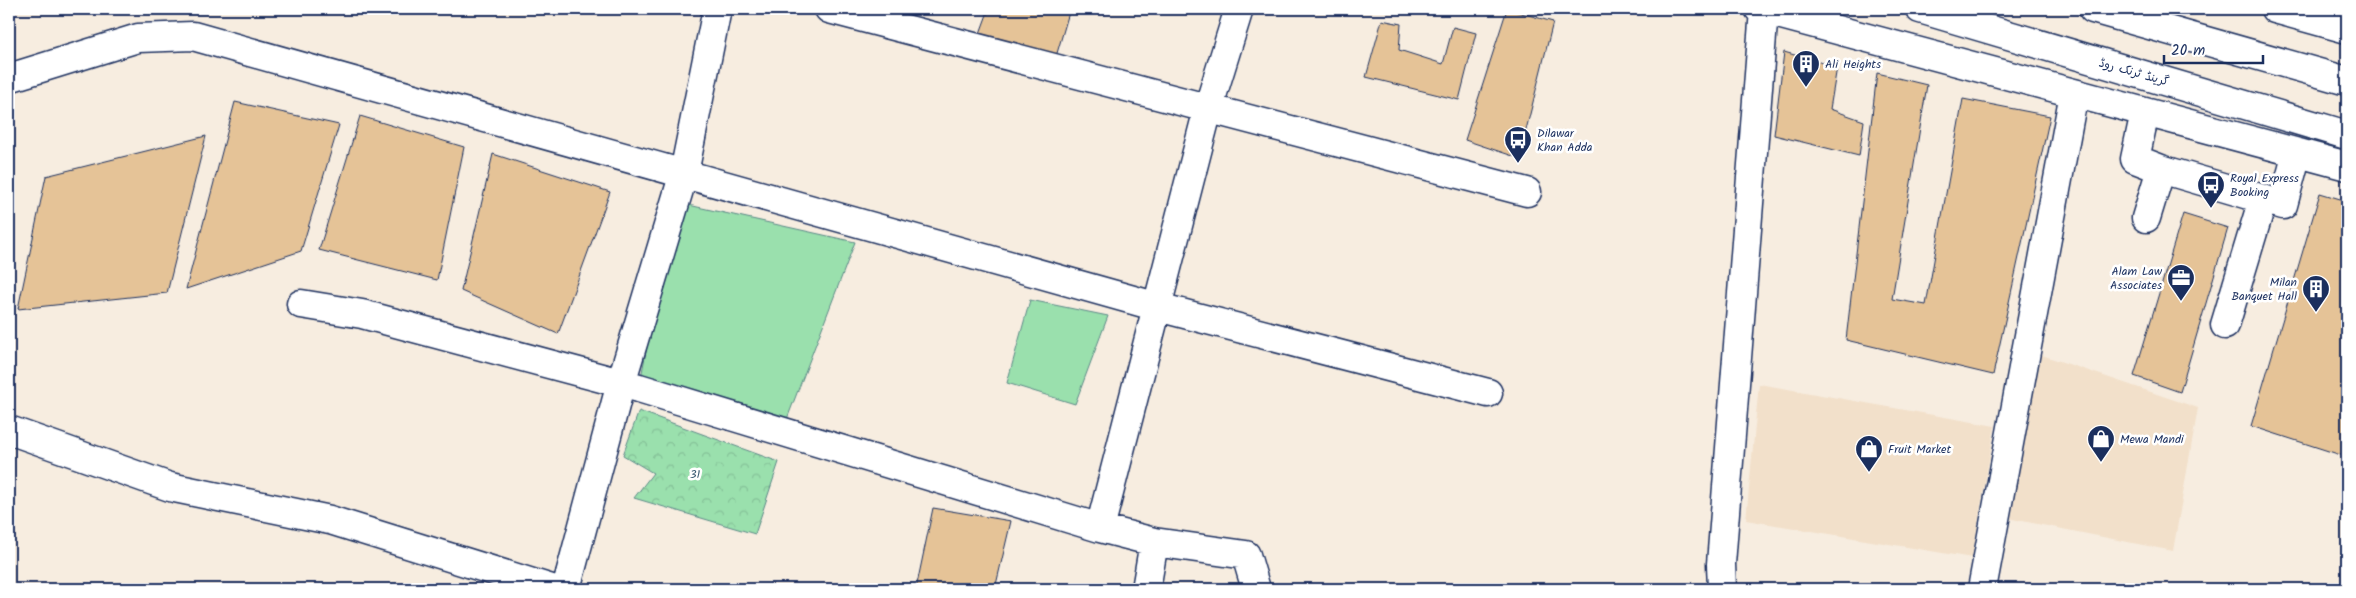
<svg xmlns="http://www.w3.org/2000/svg" width="2356" height="598" viewBox="0 0 2356 598" font-family="Kalam,'Playpen Sans Arabic',sans-serif">
<defs>
<pattern id="park-crowns" width="20" height="18" patternUnits="userSpaceOnUse" patternTransform="scale(1.25)"><rect width="20" height="18" fill="#9ae0ad"/><path d="M2 6a3 3 0 1 1 6 0M12 15a3 3 0 1 1 6 0" fill="none" stroke="#84c097"/></pattern>
</defs>
<rect width="100%" height="100%" fill="#f7ede0"/>
<filter id="ink" filterUnits="userSpaceOnUse"><feTurbulence type="fractalNoise" baseFrequency=".02" numOctaves="2"/><feDisplacementMap in="SourceGraphic" scale="10" xChannelSelector="R" yChannelSelector="G"/><feConvolveMatrix kernelMatrix="1 2 1 2 8 2 1 2 1" color-interpolation-filters="sRGB"/></filter>
<g filter="url(#ink)">
<!-- built -->
<path fill="#f2e0ca" d="M2036,353L2198,408L2173,551L2002,517Z
M1759,384L1995,426L1972,558L1746,520Z"/>
<!-- grass -->
<path fill="#9ae0ad" stroke="#5a8886" d="M675,202L855,242L782,432L639,388Z
M1030,300L1108,316L1075,404L1007,383Z"/>
<!-- park -->
<path fill="url(#park-crowns)" stroke="#5a8886" d="M639,411L779,462L755,534L634,498L653,473L623,455Z"/>
<!-- building -->
<path fill="#e5c397" stroke="#1b2f5e" d="M989,9H1070L1050,77L972,55Z
M1507,9L1553,22L1519,158L1465,140Z
M1382,20L1401,24L1399,50L1443,64L1453,27L1476,33L1459,100L1366,77Z
M1784,52L1837,67L1830,109L1864,121L1859,156L1774,135Z
M1877,73L1927,85L1892,299L1926,305L1963,99L2050,116L1993,375L1846,340Z
M235,102L339,125L301,251L186,289Z
M360,116L464,147L437,280L319,250Z
M206,136L167,293L18,309L46,176Z
M493,154L610,192L558,334L461,291Z
M2320,193L2347,201V457L2251,426Z
M2183,214L2228,228L2180,392L2134,376Z
M933,508L1011,521L995,589H916Z"/>
<g fill="none" stroke-linecap="round" stroke-linejoin="round">
<defs>
<path id="minor" d="M829,9L1527,192
M1759,9L2347,166
M2093,9L2347,81
M9,78L138,38L193,36L1158,307L1488,393
M2145,112L2135,159L2161,169L2146,218
M2161,169L2263,199
M301,304L362,314L639,388L1100,528L1154,542L1246,555L1256,589
M2225,325L2263,199L2283,205L2297,153
M9,430L170,487L330,520L552,589
M1100,528L1208,109L1239,9
M566,589L621,383L684,173L717,9
M1146,589L1154,542
M1722,589L1721,564L1764,10
M1982,589L2074,93"/>
<path id="highway" d="M1920,9L2347,135
M2275,9L2347,29"/>
</defs>
<!-- minor casing -->
<use href="#minor" stroke="#1b2f5e" stroke-width="31"/>
<!-- highway casing -->
<use href="#highway" stroke="#1b2f5e" stroke-width="31"/>
<!-- minor -->
<use href="#minor" stroke="#fff" stroke-width="28"/>
<!-- highway -->
<use href="#highway" stroke="#fff" stroke-width="28"/>
</g>
</g>
<!-- icons -->
<defs>
<symbol id="building-pin" viewBox="-11 -11 22 30"><path d="M0 17L-7.5 6A9.5 9.5 0 1 1 7.5 6Z" fill="#1b2f5e" stroke="#fff"/><path d="M-4-6H4V6H1V3H-1V6H-4ZM-2.5-4.3h1.7v1.8h-1.7ZM.8-4.3h1.7v1.8H.8ZM-2.5-1h1.7V.8h-1.7ZM.8-1h1.7V.8H.8Z" fill="#fff"/></symbol>
<symbol id="bus-pin" viewBox="-11 -11 22 30"><path d="M0 17L-7.5 6A9.5 9.5 0 1 1 7.5 6Z" fill="#1b2f5e" stroke="#fff"/><path d="M-5-6H5V4H4V6H2V4H-2V6H-4V4H-5ZM-3.5-4V0h7V-4ZM-3.5 1.2v1.5H-2V1.2ZM2 1.2v1.5H3.5V1.2Z" fill="#fff"/></symbol>
<symbol id="office-pin" viewBox="-11 -11 22 30"><path d="M0 17L-7.5 6A9.5 9.5 0 1 1 7.5 6Z" fill="#1b2f5e" stroke="#fff"/><path d="M-6-3h4V-5.5h4V-3h4V5H-6ZM-1-4.5V-3h2v-1.5ZM-6 0V1H6V0Z" fill="#fff"/></symbol>
<symbol id="shop-pin" viewBox="-11 -11 22 30"><path d="M0 17L-7.5 6A9.5 9.5 0 1 1 7.5 6Z" fill="#1b2f5e" stroke="#fff"/><path d="M-5-2.5h2.3a2.7 3.5 0 0 1 5.4 0H5L5.5 6h-11ZM-1.5-2.5h3a1.5 2.3 0 0 0-3 0Z" fill="#fff"/></symbol>
</defs>
<g fill-rule="evenodd">
<use href="#building-pin" x="1790" y="48" width="32" height="43"/>
<use href="#bus-pin" x="1502" y="124" width="32" height="43"/>
<use href="#bus-pin" x="2195" y="169" width="32" height="43"/>
<use href="#office-pin" x="2165" y="262" width="32" height="43"/>
<use href="#building-pin" x="2300" y="273" width="32" height="43"/>
<use href="#shop-pin" x="2085" y="423" width="32" height="43"/>
<use href="#shop-pin" x="1853" y="433" width="32" height="43"/>
</g>
<g text-anchor="middle" stroke-width="5" stroke-linejoin="round" paint-order="stroke">
<!-- poi labels -->
<g font-size="12" fill="#1b2f5e" stroke="#fff" text-anchor="start">
<text x="1825" y="68">Ali Heights</text>
<text x="1537" y="137">Dilawar<tspan x="1537" dy="14">Khan Adda</tspan></text>
<text x="2230" y="182">Royal Express<tspan x="2230" dy="14">Booking</tspan></text>
<text x="2162" y="275" text-anchor="end">Alam Law<tspan x="2162" dy="14">Associates</tspan></text>
<text x="2297" y="286" text-anchor="end">Milan<tspan x="2297" dy="14">Banquet Hall</tspan></text>
<text x="2120" y="443">Mewa Mandi</text>
<text x="1888" y="453">Fruit Market</text>
</g>
<!-- street labels -->
<g font-size="12" fill="#1b2f5e" stroke="#fff">
<text transform="translate(2134 72) rotate(16)" y="4">گرینڈ ٹرنک روڈ</text>
</g>
<!-- park labels -->
<g font-size="12" fill="#3b5b72" stroke="#fff">
<text x="695" y="478">31</text>
</g>
</g>
<!-- margin -->
<rect width="2356" height="598" fill="none" stroke="#fff" stroke-width="30"/>
<rect x="15" y="15" width="2326" height="568" fill="none" stroke="#1b2f5e" stroke-width="2" filter="url(#ink)"/>
<!-- scale -->
<path d="M2164 55v8h99v-8" fill="none" stroke="#1b2f5e" stroke-width="2.5"/>
<text x="2171" y="55" font-size="15" fill="#1b2f5e" stroke="#ffffff" stroke-width="4" paint-order="stroke">20 m</text>
</svg>
